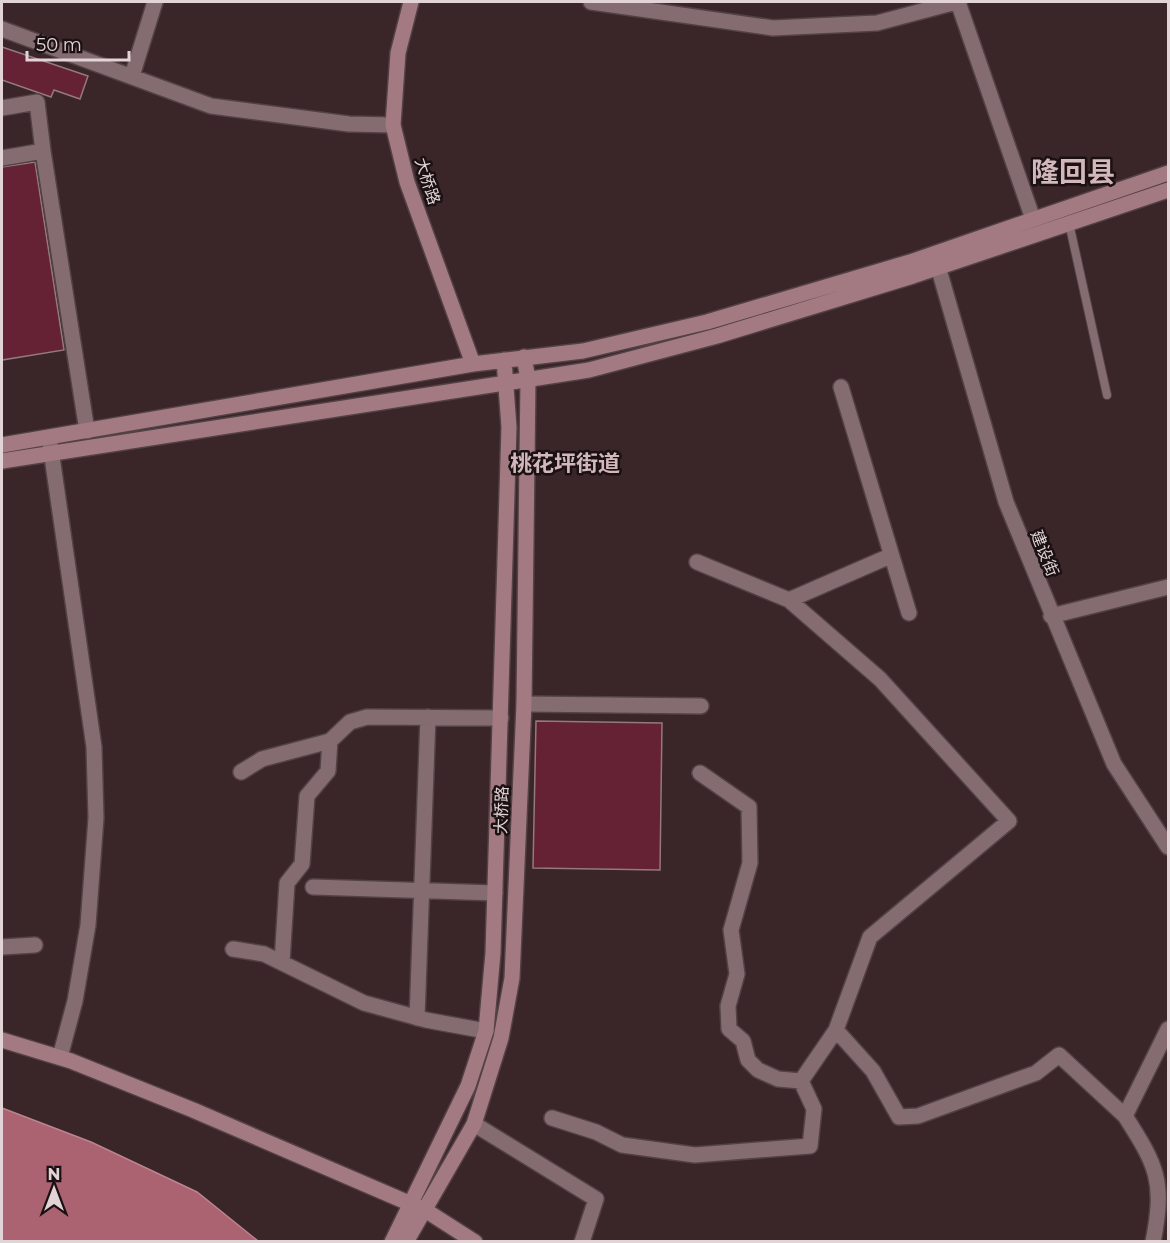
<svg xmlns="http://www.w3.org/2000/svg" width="1170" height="1243" viewBox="0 0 1170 1243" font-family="Montserrat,'Noto Sans SC',sans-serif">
<rect width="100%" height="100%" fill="#3a2529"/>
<!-- water -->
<path fill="#ab6271" stroke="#bb848f" stroke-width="1.5" d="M2,1108L91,1142L197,1192L258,1241H2Z"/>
<!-- building -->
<path fill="#642234" stroke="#937a7e" stroke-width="1.5" d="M2,47L88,76L80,99L54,90L51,97L2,80Z
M35,162L64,350L2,360V167Z
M536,721L662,723L660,870L533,868Z"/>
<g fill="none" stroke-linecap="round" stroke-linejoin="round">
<defs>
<path id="lane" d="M1069,223L1107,395"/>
<path id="street" d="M591,2L773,28L877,23L956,2
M958,2L1033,219
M2,29L211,106L349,124L393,125
M132,76L155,2
M2,108L37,102L43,151
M2,158L43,151L87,431
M935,256L1006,502L1114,764L1168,847
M841,387L909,613
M50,443L94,747L96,818L88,925L75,1001L60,1057
M697,562L789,600L890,556
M1051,616L1168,587
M524,704L701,706
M241,772L262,759L330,741L350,722L367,717L501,718
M700,773L749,807L750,863L731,930L737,974L728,1006L729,1029L743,1041L748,1060L758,1070L778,1079L801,1081
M313,887L495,893
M2,947L35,945
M233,949L264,954L364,1003L426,1020L486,1031
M282,962L287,883L302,864L307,796L328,771L330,741
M417,1018L428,717
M836,1030L873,1071L899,1117L918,1116L1036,1073L1059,1055L1125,1116
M552,1118L596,1132L622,1145L695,1155L810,1146L814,1109L801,1081L836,1030L870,937L1009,821L880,679L789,600
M474,1124L596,1199L582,1242
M1153,1242C1165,1181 1157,1166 1125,1116L1168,1029"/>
<path id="secondary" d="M411,2L398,53L393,125L407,182L473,364
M2,445L473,364L583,351L707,322L910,262L1168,173
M2,461L589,370L717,336L913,276L1168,190
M2,1040L71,1061L193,1110L425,1210L475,1242
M392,1242L468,1086L486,1031L493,953L509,427L504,360
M406,1242L474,1124L501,1038L512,978L524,704L528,379L524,357"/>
</defs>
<!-- lane casing -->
<use href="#lane" stroke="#524145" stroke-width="10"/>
<!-- street casing -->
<use href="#street" stroke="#524145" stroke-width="18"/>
<!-- secondary casing -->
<use href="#secondary" stroke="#524145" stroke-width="18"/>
<!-- lane -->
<use href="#lane" stroke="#846c70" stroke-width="8"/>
<!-- street -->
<use href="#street" stroke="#846c70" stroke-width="15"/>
<!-- secondary -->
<use href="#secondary" stroke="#a37a81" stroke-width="15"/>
</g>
<g text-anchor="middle" stroke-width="5" stroke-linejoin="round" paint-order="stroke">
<!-- street labels -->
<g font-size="16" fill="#e1d3d6" stroke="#1b1113">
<text transform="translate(428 181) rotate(72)" y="6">大桥路</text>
<text transform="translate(1045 553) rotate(68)" y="6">建设街</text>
<text transform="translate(501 810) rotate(-88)" y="6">大桥路</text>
</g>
<!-- district labels -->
<g font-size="22" font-weight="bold" fill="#d2b7bb" stroke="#1b1113">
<text x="565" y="471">桃花坪街道</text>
</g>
<!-- town labels -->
<g font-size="28" font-weight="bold" fill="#d2b7bb" stroke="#1b1113">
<text x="1073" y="182">隆回县</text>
</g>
</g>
<!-- border -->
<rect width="1170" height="1243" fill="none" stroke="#e1d3d6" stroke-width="6"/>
<!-- north arrow -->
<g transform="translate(54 1189)" stroke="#1b1113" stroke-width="4.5" paint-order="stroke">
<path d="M0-4.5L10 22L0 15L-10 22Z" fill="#e1d3d6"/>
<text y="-9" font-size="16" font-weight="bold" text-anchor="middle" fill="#e1d3d6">N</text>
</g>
<!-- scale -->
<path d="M27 51v9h102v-9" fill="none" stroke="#e1d3d6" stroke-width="3"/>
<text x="36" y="51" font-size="18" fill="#e1d3d6" stroke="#1b1113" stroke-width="4.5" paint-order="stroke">50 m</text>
</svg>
